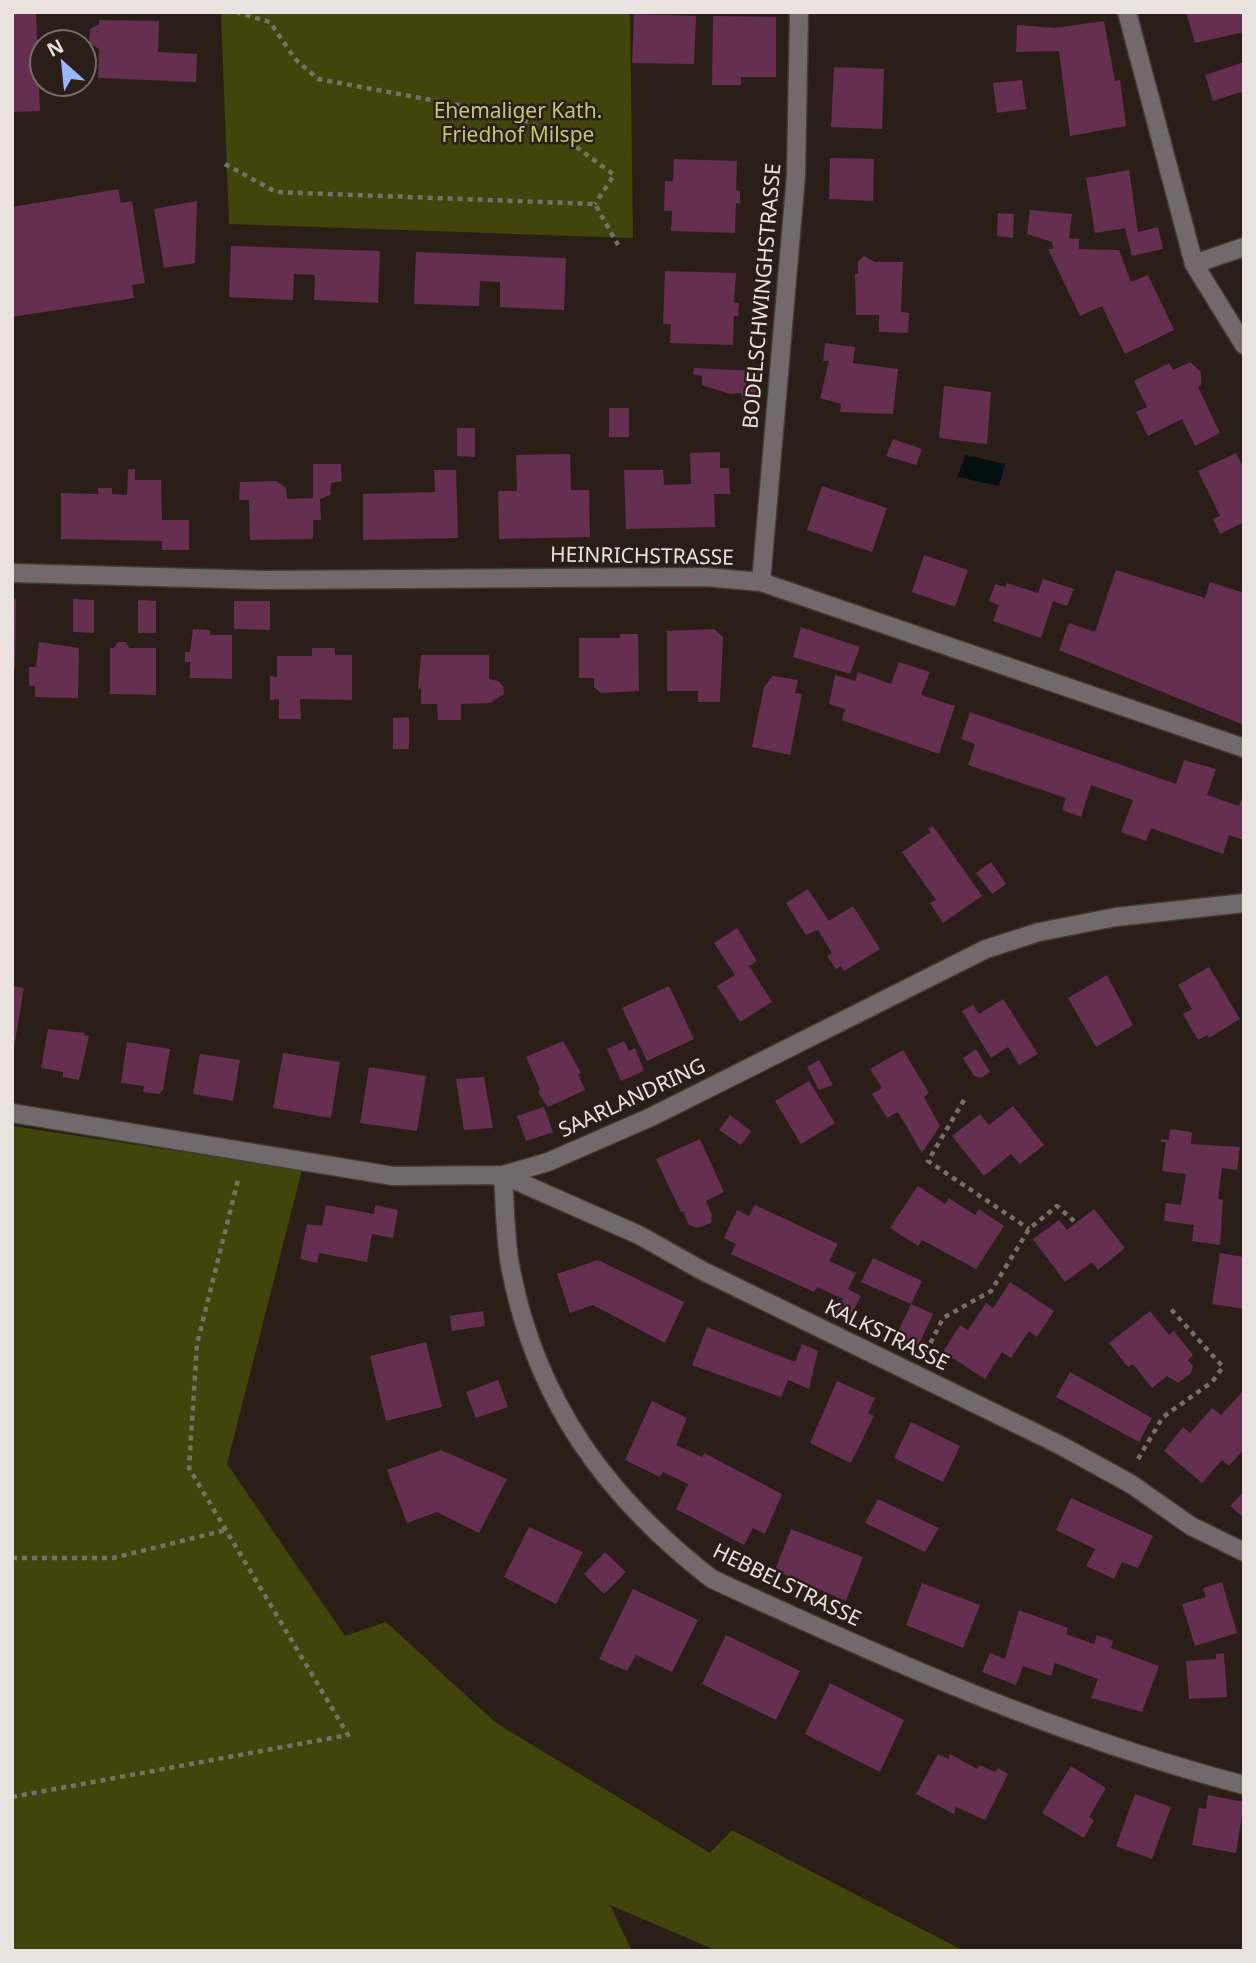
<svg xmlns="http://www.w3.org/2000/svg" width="1256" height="1963" viewBox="0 0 1256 1963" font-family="'Noto Sans',sans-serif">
<rect width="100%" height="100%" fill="#2a1e18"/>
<!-- green -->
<path fill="#41450b" d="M221,12H630L633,238L229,224Z
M12,1126L302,1170L227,1464L345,1636L386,1622L496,1723L710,1853L732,1830L964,1951H718L610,1905L632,1951H12Z"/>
<!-- water -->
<path fill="#040f10" d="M965,455L1005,464L999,486L958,477Z"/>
<!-- building -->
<path fill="#652f50" d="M12,12H36L40,111L12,112Z
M1186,12H1244V32L1195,43Z
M634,14L696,16L694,64L632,63Z
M713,16L776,17V77H741V85H712Z
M99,20L159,21L158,52L197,54L196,82L98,78L99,49L89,43L90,29L99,24Z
M1104,21L1115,81L1120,80L1126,126L1070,136L1059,51L1016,52L1017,25L1055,28Z
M1244,62V97L1241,92L1213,101L1205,75Z
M834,67L884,69L882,129L831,127Z
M1022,80L1026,109L997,113L993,83Z
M830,158L874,159L873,201L829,199Z
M674,159L737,161L736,190L740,191V204L736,203L735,233L671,231L672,211H664L665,181H673Z
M1129,170L1138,232L1158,227L1163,249L1132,256L1125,228L1095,233L1086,178Z
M118,189L121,203L132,201L145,283L132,285L134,298L12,317V207Z
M197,201L195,263L164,268L154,209Z
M1030,210L1072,214L1069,238L1079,239V249L1119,250L1131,282L1148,275L1174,330L1125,354L1102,306L1080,316L1048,249H1053L1052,242L1027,234Z
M998,213L1014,214L1013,238L997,236Z
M231,246L380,251L378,303L314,300L315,275L294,274L293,300L229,297Z
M416,252L566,258L564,310L500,307V282L480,281L479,306L414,304Z
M864,256L875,262H903L901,312L909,313L908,333L879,332V315H856L855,274H858V261Z
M665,271L736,273L734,302L739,303L738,316H734L733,345L670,343L671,324H663Z
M825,343L855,347L853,363L898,369L893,414L840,412L841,404L820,398L829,361H823Z
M1190,362L1201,372V385L1198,387L1220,433L1195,446L1182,419L1148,436L1136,412L1147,407L1134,381L1169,363L1173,370Z
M694,368L758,371L756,394L744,403L741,393L730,394L702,385V376L693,374Z
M944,386L991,392L987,444L939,438Z
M609,408H629V437H609Z
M457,428H475V457L457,456Z
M893,439L922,449L916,465L886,456Z
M720,452V468H729L730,494H714L715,527L626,529L624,470H663L664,485L691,484L690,453Z
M1236,453L1244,469V522L1220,534L1213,519L1220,516L1198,471Z
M570,454L571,490H589L590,537L499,539L498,491H517L516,455Z
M313,464H341L342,481L331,483L330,495L320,499L321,520H313V539L250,540L249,500H239L240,482L276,481L286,488L287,499L313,498Z
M128,469H135V480H161L162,520H189V550H162V541L61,539V493L98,494V488H112V494L127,495Z
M434,470H456L458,538L363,540V494L435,492Z
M822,486L887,508L872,552L807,530Z
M924,555L968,570L955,607L912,592Z
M1116,570L1205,598L1210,582L1244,593V725L1059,650L1069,623L1095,632Z
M1043,579L1074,589L1067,606L1053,601L1041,638L993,621L999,605L989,601L995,584L1005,587L1007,583L1038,593Z
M12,598L16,599L15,669H12Z
M73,599L94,600V633L73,632Z
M138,600L156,601V633H138Z
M234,601H270V630L234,629Z
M801,627L860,647L850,674L793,657Z
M193,629L210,630V635H232V679L190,678V662H185V652H190Z
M714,629L723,637L720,702H698V691H667V631Z
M620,634H638L639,691L601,693L594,687V678H579V638H620Z
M39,642L79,648L78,698L35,697V686H29V667H36Z
M118,642H126L129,648H156V695L110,694V648H114Z
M312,648H335V655H352V700L300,699L301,719H279V699L270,700V676L277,677V656H312Z
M421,655H489V679L498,681L503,686L504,694L490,703L461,704V720H438L437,704H421V688L418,689Z
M899,662L930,672L921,695L955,706L939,754L842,720L845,709L829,704L835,675L855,681L858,672L891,684Z
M773,676L798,680L795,693L802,694L790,755L752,747L764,687Z
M970,712L1176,784L1184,760L1216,769L1207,795L1239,806L1244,793V840L1229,835L1223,854L1151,828L1146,841L1121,832L1133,800L1091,785L1081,817L1062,810L1066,798L968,765L975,744L961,739Z
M409,717V749H393V718Z
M933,826L982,896L943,923L930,903L936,900L902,852L931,832L928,829Z
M991,862L1006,884L992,894L976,873Z
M808,889L829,921L853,906L880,949L844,971L841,966L836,969L827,956L832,953L818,930L806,935L786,903Z
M737,928L757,961L749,966L772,1002L740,1022L717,986L735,975L714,943Z
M1209,967L1240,1019L1209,1038L1208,1035L1198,1040L1183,1014L1192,1009L1178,985Z
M1107,975L1133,1025L1096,1047L1068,998Z
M12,986L24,988L14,1047H12Z
M669,986L694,1039L647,1061L622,1008Z
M1003,999L1038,1054L1019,1065L1008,1047L991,1058L962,1011L973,1005L979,1014Z
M48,1029L85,1033L84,1035L89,1036L79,1080L63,1077V1072L41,1068Z
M563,1041L581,1073L578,1074L585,1090L548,1107L538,1092L540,1089L526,1057Z
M624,1041L629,1051L635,1048L644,1071L621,1081L607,1049Z
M127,1042L170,1049L163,1090L159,1094L143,1092L144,1086L121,1083Z
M976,1049L990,1072L981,1078L974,1076L963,1058Z
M903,1050L929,1093L924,1097L940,1126L922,1153L898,1112L887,1118L872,1094L882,1088L870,1069Z
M283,1053L340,1062L331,1118L273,1108Z
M200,1054L240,1060L233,1101L193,1094Z
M819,1060L833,1085L819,1090L807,1067Z
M369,1067L426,1076L417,1131L360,1123Z
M484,1077L493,1128L464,1130L456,1079Z
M809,1081L835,1123L801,1144L775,1101Z
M1013,1106L1044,1145L1020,1164L1011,1154L984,1176L952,1136L980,1114L989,1125Z
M544,1107L553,1132L526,1141L517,1116Z
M730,1115L751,1131L741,1145L719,1130Z
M1170,1129L1192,1132L1191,1144L1240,1147L1237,1170L1222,1168L1218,1199L1223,1200L1220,1245L1192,1241L1194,1225L1164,1221L1166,1203L1181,1205L1186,1174L1162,1171L1166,1142H1161V1139L1169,1140Z
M700,1139L724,1192L706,1201L712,1215L711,1223L697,1228L689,1225L683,1211L681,1212L656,1159Z
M918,1186L945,1204L949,1198L975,1215L979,1209L1004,1226L976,1269L922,1240L918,1246L890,1228Z
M326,1205L374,1214L375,1205L398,1210L393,1238L372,1234L367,1262L319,1253L317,1263L300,1259L307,1224L322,1226Z
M755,1205L838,1244L829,1261L856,1273L848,1289L861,1296L848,1321L836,1314L843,1299L817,1287L814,1292L731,1254L736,1244L724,1238L737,1210L749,1216Z
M1094,1209L1125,1248L1098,1270L1092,1262L1065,1282L1033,1239L1059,1220L1067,1230Z
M1220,1253L1244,1257V1309L1212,1304Z
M873,1258L922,1281L911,1304L861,1282Z
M598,1260L684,1302L665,1343L593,1305L570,1313L557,1274Z
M1010,1282L1054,1311L1037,1337L1029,1331L1011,1358L1002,1352L985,1379L943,1352L960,1325L968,1330L986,1303L993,1308Z
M911,1304L933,1314L915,1353L893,1342Z
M483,1311L485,1326L452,1331L450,1316Z
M1150,1311L1169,1335L1174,1331L1193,1355L1188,1360L1193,1366L1191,1373L1178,1383L1167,1376L1152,1388L1133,1364L1128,1367L1109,1343Z
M707,1327L795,1362L802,1344L818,1351L809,1389L788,1380L781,1397L692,1365Z
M426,1342L442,1407L386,1421L370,1356Z
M1070,1372L1152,1418L1139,1442L1056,1397Z
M498,1380L508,1407L476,1418L466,1392Z
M837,1381L875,1398L868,1413L874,1416L851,1463L810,1443Z
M1244,1390V1449L1229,1466L1222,1460L1202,1483L1164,1451L1183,1427L1190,1433L1212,1408L1221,1415Z
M652,1401L687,1418L676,1445L702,1457L704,1453L782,1494L765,1534L753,1528L744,1545L676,1509L688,1484L663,1472L660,1477L625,1460Z
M911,1422L960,1446L943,1482L894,1458Z
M441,1450L507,1479L479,1533L437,1512L407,1523L387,1470Z
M1244,1491V1518L1230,1506Z
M1071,1498L1153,1536L1138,1568L1122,1562L1114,1579L1086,1566L1095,1549L1056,1530Z
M878,1499L939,1528L925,1552L865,1523Z
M529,1527L583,1552L556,1604L504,1577Z
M791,1529L863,1557L846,1601L775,1570Z
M605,1552L626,1572L604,1594L584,1574Z
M1222,1582L1237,1633L1195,1646L1182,1604L1206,1597L1203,1588Z
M922,1583L980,1605L963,1648L906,1625Z
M633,1589L698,1620L672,1672L636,1655L627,1671L599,1659Z
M1019,1610L1068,1628L1066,1634L1094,1644L1097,1635L1113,1641L1111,1648L1159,1666L1142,1712L1091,1698L1098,1679L1055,1663L1051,1676L1023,1666L1016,1685L982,1672L990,1653L1005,1659Z
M726,1635L800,1671L776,1720L702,1684Z
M1224,1653L1227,1697L1189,1699L1186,1661L1216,1659V1654Z
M830,1683L904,1720L880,1772L805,1734Z
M938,1754L948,1759L950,1754L977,1769L980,1765L995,1772L998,1768L1008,1774L985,1820L956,1807L954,1814L916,1794Z
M1071,1766L1106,1788L1089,1817L1094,1820L1084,1838L1042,1813Z
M1135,1794L1171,1807L1152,1859L1116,1846Z
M1208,1795L1244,1802L1236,1853L1192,1845L1199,1808L1206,1809Z"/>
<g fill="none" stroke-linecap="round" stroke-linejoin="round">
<defs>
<path id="minor" d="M1127,12L1194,264L1244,345
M1194,264L1244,247
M12,573L267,580L705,577L761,582L1244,748
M761,582L796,175L799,12
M12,1113L393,1176L503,1175L548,1162L651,1117L986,949L1039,932L1116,917L1244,903
M503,1175C505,1205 505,1236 510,1265C535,1400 606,1497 712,1579C885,1659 1059,1737 1244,1785
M503,1175L639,1235L703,1271L1060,1445L1131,1484L1191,1526L1244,1552"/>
</defs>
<!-- minor casing -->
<use href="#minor" stroke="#453934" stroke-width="21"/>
<!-- path -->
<path stroke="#796e69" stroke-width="4.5" stroke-dasharray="5 5" stroke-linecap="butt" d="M236,12L270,22L295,59L318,79L507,114L563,137L614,175L595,204
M225,164L276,192L595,204L618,245
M964,1100L928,1161L1029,1229
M926,1352L943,1318L991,1291L1029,1229L1057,1206L1074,1221
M1138,1459L1163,1417L1212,1382L1223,1367L1169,1307
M12,1558H113L226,1530
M12,1797L348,1735L189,1468L197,1344L239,1176"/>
<!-- minor -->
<use href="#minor" stroke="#71696b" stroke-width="18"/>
</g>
<g text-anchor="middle" stroke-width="5" stroke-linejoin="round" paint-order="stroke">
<!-- park labels -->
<g font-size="21" fill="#c2ca6c" stroke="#2a1e18">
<text x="518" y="118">Ehemaliger Kath.<tspan x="518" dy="24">Friedhof Milspe</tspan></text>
</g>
<!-- street labels -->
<g font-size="21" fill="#eae2de" stroke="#2a1e18">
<text transform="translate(762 296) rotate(-85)" y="7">BODELSCHWINGHSTRASSE</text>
<text transform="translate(642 556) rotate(1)" y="7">HEINRICHSTRASSE</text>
<text transform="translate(632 1098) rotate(-25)" y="7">SAARLANDRING</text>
<text transform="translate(887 1335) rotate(26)" y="7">KALKSTRASSE</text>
<text transform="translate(787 1585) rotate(26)" y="7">HEBBELSTRASSE</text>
</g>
</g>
<!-- border -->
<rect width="1256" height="1963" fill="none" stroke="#eae2de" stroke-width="28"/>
<!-- north arrow -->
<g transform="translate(63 63) rotate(333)"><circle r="33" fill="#2a1e18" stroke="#776c67" stroke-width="2"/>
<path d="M0-5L12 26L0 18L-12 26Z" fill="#98b5fd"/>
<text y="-10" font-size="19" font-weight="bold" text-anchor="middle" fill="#eae2de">N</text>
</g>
</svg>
